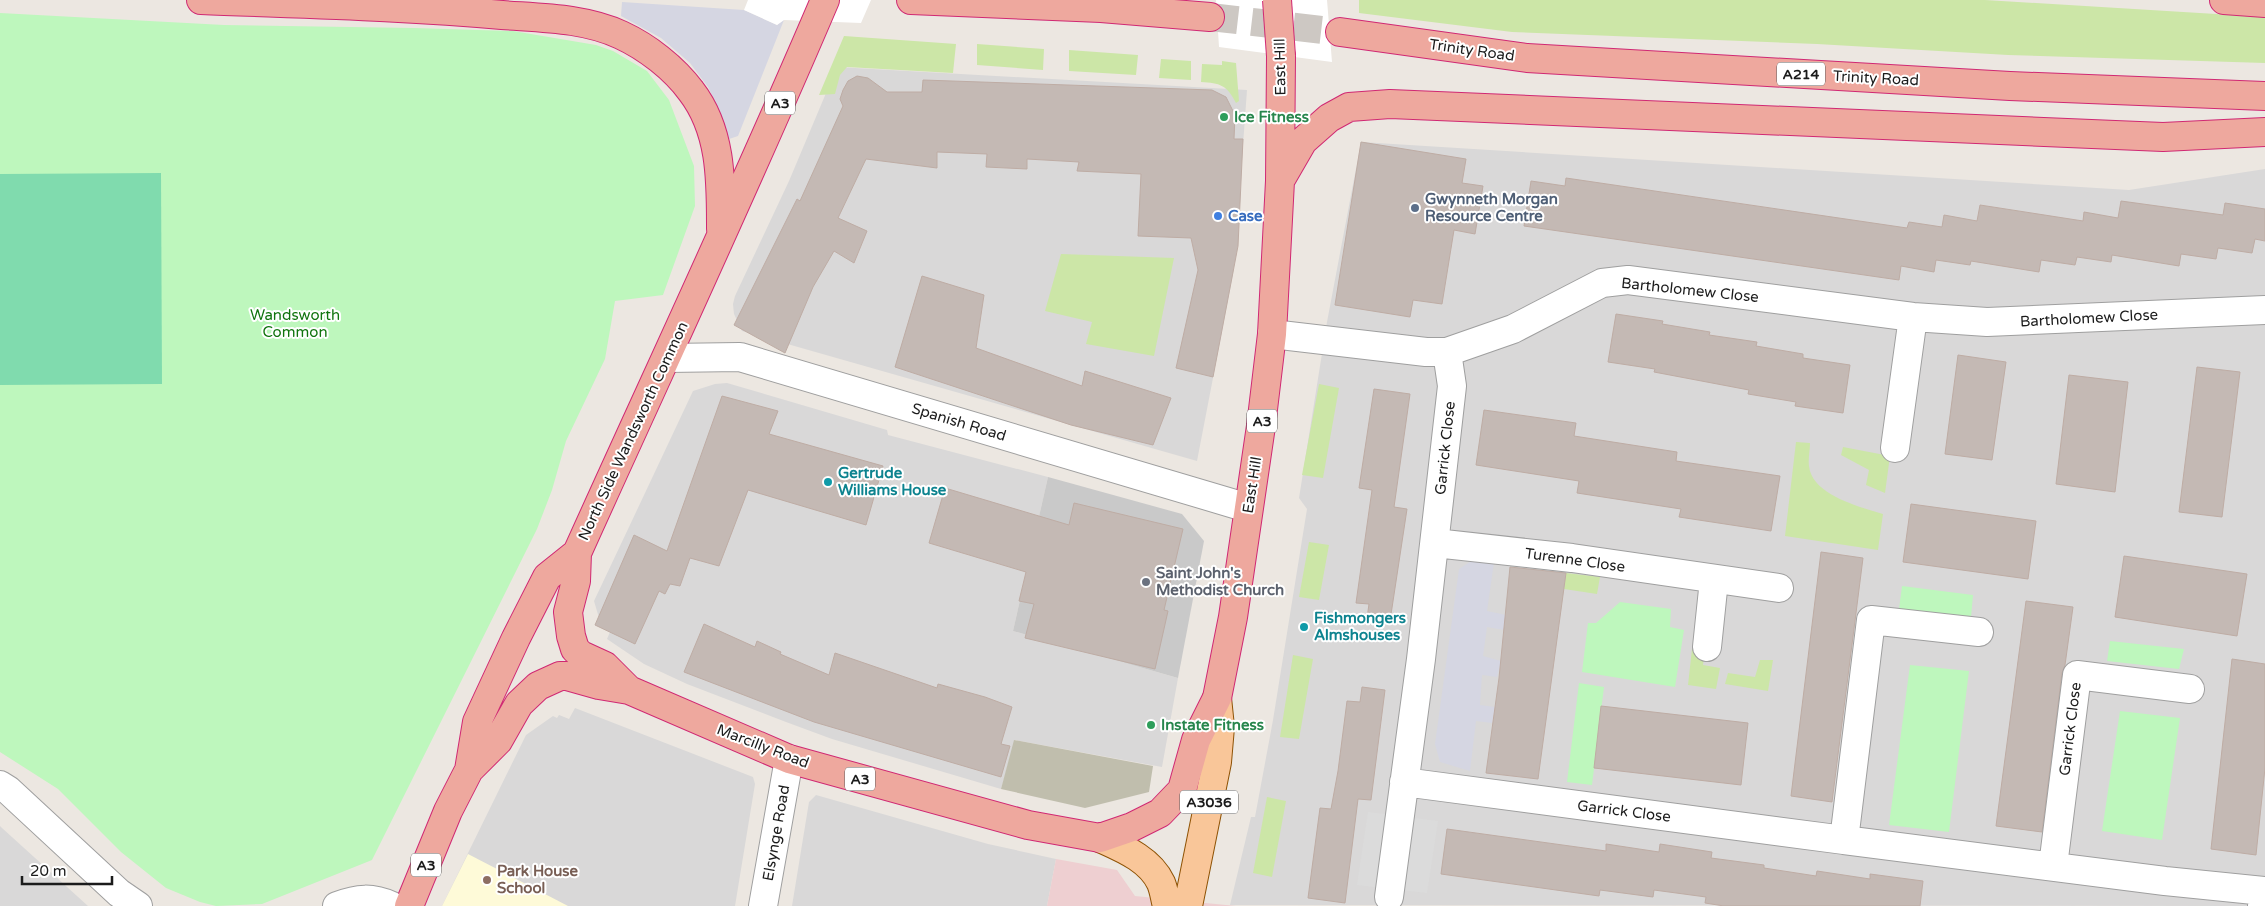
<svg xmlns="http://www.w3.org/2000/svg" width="2265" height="906" viewBox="0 0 2265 906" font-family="'Varela Round',sans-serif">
<rect width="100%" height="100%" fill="#ece7e1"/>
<!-- residential -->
<path fill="#d9d8d8" d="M837,67L1247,90L1235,255L1228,267L1234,269L1197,461L742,331L734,314L733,304L735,296L789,181Z
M1361,142L2129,190L2265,169V906L1230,905L1251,817H1255L1273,720L1307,509L1299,498L1327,322Z
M727,383L887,430L888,435L1048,477L1013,631L1178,678L1162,767L1015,740L1001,789L832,739L786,722L687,684L644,664L607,639L610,632L602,628L594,601L629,527L693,391L715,384Z
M575,708L753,777L755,784L735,906H442L526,735L553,716L557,718L559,715L569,719Z
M816,795L988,844L1056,859L1047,906H792L809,802Z
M0,826L2,828L88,906H0Z"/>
<!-- commercial -->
<path fill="#eecfd1" d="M1056,859L1117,870L1135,896L1236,906H1047Z"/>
<!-- education -->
<path fill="#fefad8" d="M468,854L568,906H442Z"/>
<!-- religious -->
<path fill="#c9c9c9" d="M1048,477L1182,514L1204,541L1178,678L1013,631Z"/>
<!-- construction -->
<path fill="#c0bead" d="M1014,740L1153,766L1149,792L1085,808L1001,789Z"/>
<!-- grass -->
<path fill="#cce6a7" d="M1359,0H1985L2265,17V63L2008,55L1817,44L1512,32L1359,13Z
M844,36L956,44L953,73L847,67L840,75L835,94L819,95Z
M977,44L1044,49L1043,70L977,65Z
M1069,50L1138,55L1136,75L1069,71Z
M1161,59L1191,61V80L1159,78Z
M1222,61L1236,63L1239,101L1236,103C1227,85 1220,83 1201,82L1202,64L1222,65Z
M1061,254L1174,258L1154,356L1086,344L1092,322L1045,311Z
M1319,384L1339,388L1323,478L1302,475Z
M1796,442L1810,443C1810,450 1808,459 1809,466C1812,495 1860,507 1883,514L1878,550L1785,536Z
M1843,447L1890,456L1885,493L1866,485L1869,470L1841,455Z
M1309,542L1329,545L1319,600L1299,597Z
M1566,573L1600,577L1597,594L1564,589Z
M1692,649L1705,651L1703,665L1720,668L1716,689L1688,685Z
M1293,655L1313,659L1299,739L1280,737Z
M1760,660H1773L1768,691L1725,684L1728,673L1755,677Z
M1267,797L1286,801L1272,877L1253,873Z"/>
<!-- park -->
<path fill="#bef7bd" d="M0,13L224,25L414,28L513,31L596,45L613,51L647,71L669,100L694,166L695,206L663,295L615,301L605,359L566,441L552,490L537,529L372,860L262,904L216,906L200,902L166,888L121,852L58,789L0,752Z
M1902,586L1973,595L1971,617L1899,609Z
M1620,602L1671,609L1670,627L1684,630L1675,687L1582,672L1588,623H1596Z
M2110,641L2184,649L2179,669L2107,661Z
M1910,665L1969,671L1949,832L1889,825Z
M1579,683L1604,687L1592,785L1567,782Z
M2120,711L2180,718L2162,840L2102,831Z"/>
<!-- pitch -->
<path fill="#80dbae" d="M161,173L162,384L0,385V174Z"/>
<!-- parking -->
<path fill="#dbdbdb" d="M1368,812L1438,821L1427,893L1357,885Z"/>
<!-- plaza -->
<path fill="#d5d6e2" d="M622,2L744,10L777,25L784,20L738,136L729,139L719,110L708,87L690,63L661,38L621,16Z
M1473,560L1494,562L1487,611L1506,615L1504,630L1487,627L1483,656L1501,661L1497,677L1482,675L1480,705L1495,707L1492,723L1476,721L1470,771L1440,762L1435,744L1459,569Z"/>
<!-- pier -->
<path fill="#fff" d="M748,0H871L861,23L784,20L777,25L744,10Z
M1216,0H1327L1332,62L1219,47Z"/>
<!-- building -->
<path fill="#c4b9b4" stroke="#beaca4" d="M857,76L868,78L887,92H922L923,80L1212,90L1226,97L1235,115L1234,139H1243L1238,246L1213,377L1176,368L1198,270L1191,238L1138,236L1141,174L1077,171L1079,162L1027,159V169L986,167L987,154L937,152V168L866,159L838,218L867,231L854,263L834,251L813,287L785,353L734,325L797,199L800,201L843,106L840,99L843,90L848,81Z
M1361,142L1466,159L1462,183L1483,186L1475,234L1454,230L1442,304L1413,300L1410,317L1335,305Z
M1566,178L1907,228L1909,222L1942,227L1944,215L1977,221L1980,205L2083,221L2084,212L2118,218L2121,201L2223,215L2225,203L2265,209V241L2255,239L2252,253L2218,248L2216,259L2181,254L2179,266L2112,255L2111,262L2077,257L2075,265L2041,260L2039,272L1971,261L1970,265L1936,260L1934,272L1901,266L1899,280L1524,226L1531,181L1565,186Z
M922,276L984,295L976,348L1082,386L1085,371L1171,398L1153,445L1071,425L895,367Z
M1616,314L1663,321L1662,324L1710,332L1709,335L1757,342L1756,346L1803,354V358L1850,365L1843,413L1795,406L1796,402L1748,394L1749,390L1654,372L1655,369L1608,362Z
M1958,355L2006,362L1992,460L1945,454Z
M2197,367L2240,372L2222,517L2179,512Z
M2069,375L2128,382L2115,492L2056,484Z
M1374,389L1410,394L1394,507L1407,509L1390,621L1367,618L1369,604L1356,603L1372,490L1359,488Z
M722,396L778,411L769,434L883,466L866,525L748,490L719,566L690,558L680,586L670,584L665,594L659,591L635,644L595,625L634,535L667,551Z
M1484,410L1576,423L1574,436L1677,452L1676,461L1780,476L1771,531L1679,517L1681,509L1577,493L1579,481L1476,465Z
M945,488L1069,525L1074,503L1183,529L1164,610L1168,611L1155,669L1025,638L1034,604L1019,601L1026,572L929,543Z
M1911,504L2036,521L2028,579L1903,562Z
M1821,552L1863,558L1832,802L1791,796Z
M2124,556L2247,574L2237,636L2115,617Z
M1510,567L1566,573L1538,779L1486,773L1499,678Z
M2026,601L2073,607L2065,665L2062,673L2042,832L1996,826Z
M704,624L755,647L757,641L781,652L780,654L829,675L835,653L937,688L938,684L985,697L1012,707L1001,744L1010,746L1001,777L814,722L684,672Z
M2232,659L2265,664V768L2256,855L2211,849Z
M1362,687L1385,690L1371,800L1358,799L1345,903L1308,898L1320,808L1331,809L1338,771L1347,701L1360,702Z
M1601,706L1748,723L1741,785L1594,768Z
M1447,829L1606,851V844L1659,852L1660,844L1712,852L1711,858L1764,865V868L1816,876L1817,871L1870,879V874L1923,881L1920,906H1724L1705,903L1706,897L1654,890L1653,897L1600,890L1599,896L1441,874Z"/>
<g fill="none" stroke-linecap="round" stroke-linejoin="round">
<!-- trunk-tunnel -->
<path stroke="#cdc8c3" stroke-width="28" stroke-dasharray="28 14" stroke-linecap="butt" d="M1210,17L1340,32"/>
<defs>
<path id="minor" d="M1272,334L1426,352H1447L1513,329L1602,283L1628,280L1913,317L1987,322L2265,310
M667,358L740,357L1248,508
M1895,448L1913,317
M1435,543L1572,558L1779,588
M1979,632L1871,620L1844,840L2165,881L2264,891L2262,906
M1707,647L1714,580
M1404,782L1844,840
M0,785L8,790L119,893L138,906
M2053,866L2077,675L2190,689
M1389,897L1421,659L1452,386L1447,352
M337,906C358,898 372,897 392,906
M763,906L789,759"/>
<path id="primary" d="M1100,838C1122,848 1150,859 1161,883C1164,890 1165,899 1167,906
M1188,906L1217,762L1220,727L1217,698"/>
<path id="trunk" d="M201,0C301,4 402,6 502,15C542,18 585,18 621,35C647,47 674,68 691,91C722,131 721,182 721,229
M911,0L1101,8L1210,17
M2224,0L2265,3
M1340,32L1527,58L2010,86L2265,96
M1281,179L1303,141L1329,118L1349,107L1390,104L2163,137L2265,132
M577,553L576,581L568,612L571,636L575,649L581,655L605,666L629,690
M469,770L498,741L519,704L538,686L560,676H567L599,685L629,690L789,759L1028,825L1100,838L1132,827L1160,813L1182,790L1196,740L1217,698L1233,617L1261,426L1272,334L1280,181L1281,56
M409,906L448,811L469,770L477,722L516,638L547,577L577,553C660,369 746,186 825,0"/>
</defs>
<!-- minor casing -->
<use href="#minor" stroke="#9f9f9f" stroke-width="30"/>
<!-- primary casing -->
<use href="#primary" stroke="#8e5204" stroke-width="30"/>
<!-- trunk casing -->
<use href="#trunk" stroke="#d02873" stroke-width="30"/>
<!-- minor -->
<use href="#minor" stroke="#fff" stroke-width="28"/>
<!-- primary -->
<use href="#primary" stroke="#f9c699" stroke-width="28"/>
<!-- trunk -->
<use href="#trunk" stroke="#eea89e" stroke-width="28"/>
<defs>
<path id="trunk-bridge" d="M1277,0L1281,56"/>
</defs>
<!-- trunk-bridge casing -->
<use href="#trunk-bridge" stroke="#d02873" stroke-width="30" stroke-linecap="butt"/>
<!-- trunk-bridge -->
<use href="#trunk-bridge" stroke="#eea89e" stroke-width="28"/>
</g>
<!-- markers -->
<g fill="#2e9e5b" stroke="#fff" stroke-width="2">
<circle cx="1224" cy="117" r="5"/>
<circle cx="1151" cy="725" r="5"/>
</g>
<circle fill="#5c6f8a" stroke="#fff" stroke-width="2" cx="1415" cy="208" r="5"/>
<circle fill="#3f7fe0" stroke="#fff" stroke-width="2" cx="1218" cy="216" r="5"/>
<g fill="#0f9aa8" stroke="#fff" stroke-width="2">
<circle cx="828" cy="482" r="5"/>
<circle cx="1304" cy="627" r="5"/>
</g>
<circle fill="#6b7280" stroke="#fff" stroke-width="2" cx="1146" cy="582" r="5"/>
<circle fill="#8d6e63" stroke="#fff" stroke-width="2" cx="487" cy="880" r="5"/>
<g text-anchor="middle" stroke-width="4" stroke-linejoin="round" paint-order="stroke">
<!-- shield labels -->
<g fill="#fff" stroke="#5f5f5f" stroke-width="1">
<rect x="1777" y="62.5" width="48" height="23" rx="4"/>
<rect x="765" y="91.5" width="30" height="23" rx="4"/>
<rect x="1247" y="409.5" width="30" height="23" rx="4"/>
<rect x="845" y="767.5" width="30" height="23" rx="4"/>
<rect x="1180" y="790.5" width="58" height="23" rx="4"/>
<rect x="411" y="853.5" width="30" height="23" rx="4"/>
</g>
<g font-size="14" font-weight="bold" fill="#1b1b1b">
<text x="1801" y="79">A214</text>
<text x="780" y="108">A3</text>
<text x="1262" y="426">A3</text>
<text x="860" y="784">A3</text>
<text x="1209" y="807">A3036</text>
<text x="426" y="870">A3</text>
</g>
<!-- street labels -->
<g font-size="15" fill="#1b1b1b" stroke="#fff">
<text transform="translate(1472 50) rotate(8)" y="5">Trinity Road</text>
<text transform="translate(1280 67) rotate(-91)" y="5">East Hill</text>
<text transform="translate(1876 78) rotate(3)" y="5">Trinity Road</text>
<text transform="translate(1690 290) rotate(6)" y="5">Bartholomew Close</text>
<text transform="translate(2089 318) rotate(-3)" y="5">Bartholomew Close</text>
<text transform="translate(959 422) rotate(17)" y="5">Spanish Road</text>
<text transform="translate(633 431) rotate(-65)" y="5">North Side Wandsworth Common</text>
<text transform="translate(1445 448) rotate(-84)" y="5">Garrick Close</text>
<text transform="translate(1252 485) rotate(-81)" y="5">East Hill</text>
<text transform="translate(1575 560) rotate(8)" y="5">Turenne Close</text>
<text transform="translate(2070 729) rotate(-83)" y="5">Garrick Close</text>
<text transform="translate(763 746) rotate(21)" y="5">Marcilly Road</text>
<text transform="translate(1624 811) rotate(7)" y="5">Garrick Close</text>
<text transform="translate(776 833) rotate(-80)" y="5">Elsynge Road</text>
</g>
<!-- leisure labels -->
<g font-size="15" font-weight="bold" fill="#27864d" stroke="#fff" text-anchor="start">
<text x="1234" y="122">Ice Fitness</text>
<text x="1161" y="730">Instate Fitness</text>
</g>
<!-- service labels -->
<g font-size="15" font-weight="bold" fill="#4e5e75" stroke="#fff" text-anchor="start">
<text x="1425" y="204">Gwynneth Morgan<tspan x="1425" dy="17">Resource Centre</tspan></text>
</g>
<!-- shop labels -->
<g font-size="15" font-weight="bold" fill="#366cbe" stroke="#fff" text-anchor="start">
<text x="1228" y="221">Case</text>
</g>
<!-- park labels -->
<g font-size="15" fill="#10740e" stroke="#fff">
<text x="295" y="320">Wandsworth<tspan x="295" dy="17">Common</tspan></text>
</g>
<!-- culture labels -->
<g font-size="15" font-weight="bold" fill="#0d838f" stroke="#fff" text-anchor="start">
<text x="838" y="478">Gertrude<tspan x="838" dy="17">Williams House</tspan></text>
<text x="1314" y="623">Fishmongers<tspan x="1314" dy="17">Almshouses</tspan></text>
</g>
<!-- worship labels -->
<g font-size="15" font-weight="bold" fill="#5b616d" stroke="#fff" text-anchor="start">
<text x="1156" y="578">Saint John's<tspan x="1156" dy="17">Methodist Church</tspan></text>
</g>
<!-- education labels -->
<g font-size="15" font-weight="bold" fill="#785e54" stroke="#fff" text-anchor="start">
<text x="497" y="876">Park House<tspan x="497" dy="17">School</tspan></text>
</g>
</g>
<!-- scale -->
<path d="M22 876v8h90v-8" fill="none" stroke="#1b1b1b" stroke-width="2.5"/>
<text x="30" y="876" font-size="15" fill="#1b1b1b" stroke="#ffffff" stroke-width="4" paint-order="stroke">20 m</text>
</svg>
